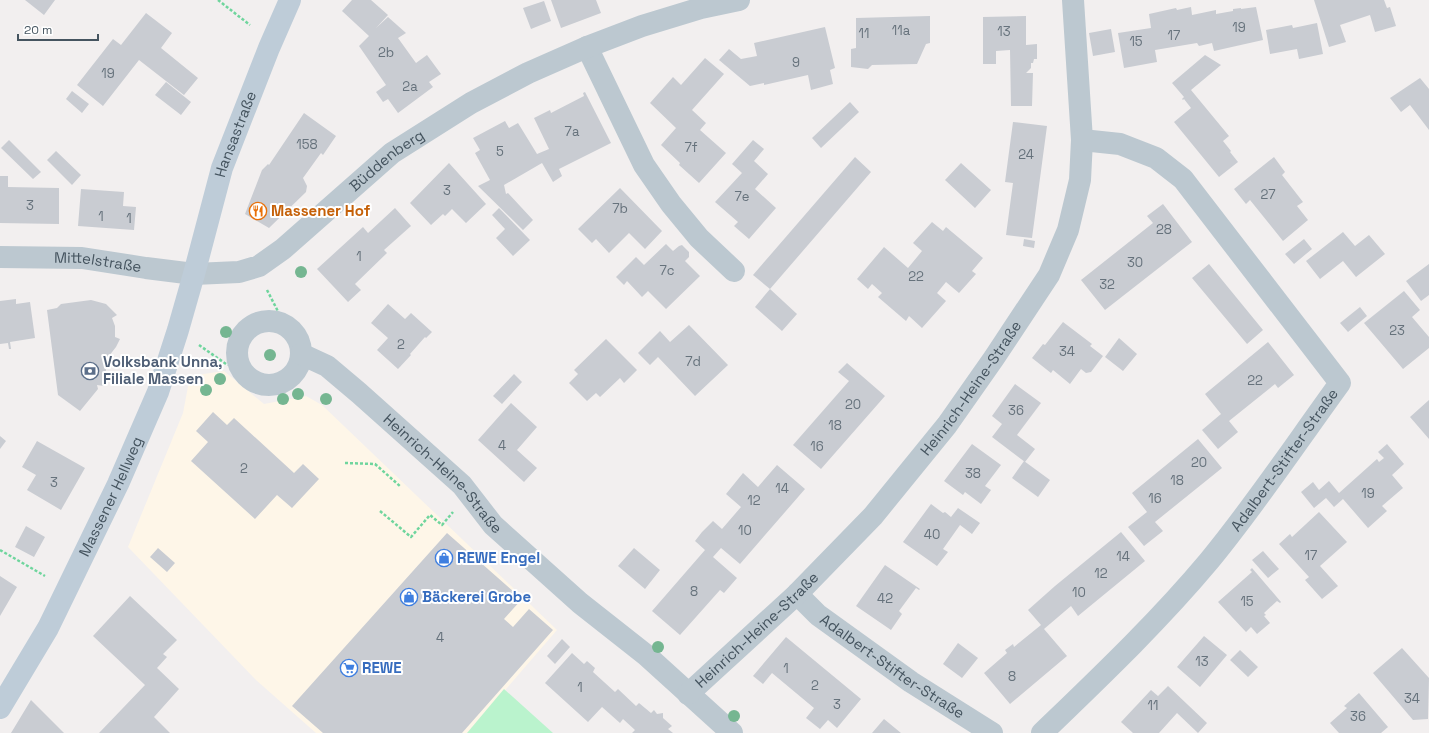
<svg xmlns="http://www.w3.org/2000/svg" width="1429" height="733" viewBox="0 0 1429 733" font-family="'Space Grotesk',sans-serif">
<rect width="100%" height="100%" fill="#f2efef"/>
<!-- commercial -->
<path fill="#fef6e8" d="M224,371L264,404L306,396L322,405L557,630L468,733H316L256,680L128,547L183,413L190,376Z"/>
<!-- green -->
<path fill="#baf3cd" d="M504,689L553,733H467Z"/>
<!-- building -->
<path fill="#c9ccd2" d="M25,0H55L44,15Z
M352,0H371L388,15L376,28L388,17L406,33L398,38L416,63L427,55L441,74L429,82L433,87L398,113L388,99L383,102L376,92L386,85L359,46L369,36L342,11Z
M551,0H596L601,13L561,28Z
M1314,0H1384L1387,8L1390,7L1396,26L1375,32L1370,15L1340,25L1346,42L1329,47Z
M544,1L551,21L531,29L523,8Z
M1191,7L1192,15L1216,10V14L1233,11V9L1241,8V9L1256,7L1263,40L1214,51L1212,43L1199,46L1197,43L1155,50L1157,62L1124,68L1118,33L1151,28L1149,14L1176,8L1177,10Z
M146,13L172,33L161,48L198,78L184,95L139,60L103,106L77,85L113,39L121,45Z
M930,16V43L926,44L917,64L872,65L868,69L851,67V49L856,48V18Z
M1026,16V45L1037,44V59H1034L1033,63H1031V68L1026,73H1033L1032,106H1011L1010,50L996,51V64H983V17Z
M1317,23L1323,54L1299,59L1297,49L1270,54L1266,30L1292,25L1293,28Z
M825,27L835,68L830,70L833,84L811,90L808,75L764,85V83L750,86L719,60L729,49L741,59L757,56L754,43Z
M1111,29L1115,52L1093,56L1089,33Z
M1205,55L1221,65L1191,90L1229,136L1223,141L1231,151L1230,152L1238,162L1219,177L1174,122L1191,108L1184,99L1183,100L1182,99L1184,97L1172,83Z
M705,58L724,74L692,110L706,123L700,130L726,153L699,183L679,165L680,163L661,145L676,128L650,103L673,77L681,85Z
M1420,78L1429,89V130L1410,105L1401,112L1390,98Z
M166,82L191,102L181,115L155,95Z
M72,91L89,104L82,113L66,99Z
M585,92L611,143L559,169L562,176L553,182L542,163L504,185L506,194L508,193L533,220L523,230L478,186L490,180L475,153L480,150L473,138L505,121L509,128L518,123L537,154L549,149L534,118L550,110L551,113L584,96L583,93Z
M850,102L859,112L821,148L812,138Z
M304,113L336,136L323,155L321,153L303,178L307,186L306,192L269,228L245,214L262,170L268,164L269,165Z
M1013,122L1047,126L1032,238L1006,235L1013,183L1005,182Z
M9,140L41,172L33,179L1,148Z
M753,140L764,149L754,161L768,174L755,189L776,208L749,239L734,226L738,222L715,202L742,173L732,164Z
M56,151L81,175L72,185L47,160Z
M855,157L871,172L770,289L753,275Z
M1274,157L1285,172L1282,175L1303,202L1297,206L1308,220L1283,241L1250,200L1246,204L1234,189Z
M449,163L486,204L466,223L452,209L445,216L443,214L431,225L410,203Z
M961,163L991,190L975,208L945,180Z
M0,176H8V187L59,188V224L0,223Z
M620,188L662,231L645,249L629,233L609,253L596,239L592,243L578,229Z
M81,189L124,192L123,206L136,207L134,230L78,226Z
M1163,204L1192,242L1105,310L1081,280L1153,223L1147,216Z
M395,208L411,226L384,250L387,253L355,284L361,290L348,302L317,269L363,227L368,233Z
M499,208L530,240L513,256L496,238L505,229L492,215Z
M932,222L943,231L946,227L983,258L972,271L976,274L959,293L946,282L937,293L946,301L922,328L909,316L906,321L878,297L882,293L872,284L868,289L857,279L884,247L908,268L922,251L913,243Z
M1343,232L1355,246L1369,235L1385,254L1356,277L1343,261L1320,279L1306,261Z
M1024,239L1035,241L1034,248L1023,246Z
M1304,239L1312,249L1294,264L1285,254Z
M666,244L673,251L679,246L682,245L689,252V257L685,261L700,276L666,309L648,291L642,297L627,281L624,285L616,277L636,257L644,265Z
M1209,264L1263,330L1247,344L1192,278Z
M1429,264V295L1421,301L1406,281Z
M770,289L797,314L782,331L755,307Z
M1404,291L1420,310L1412,317L1429,337V348L1403,369L1364,323Z
M16,299V304L30,302L35,338L10,342L11,349H9L8,343L0,344V301Z
M91,300L106,304L117,315L112,318L115,326V337L120,339L116,347L105,361L107,381L104,386L97,385L98,389L80,411L58,395L47,310L57,308L61,304Z
M388,304L405,319L411,313L432,332L426,338L425,337L410,354L411,355L398,369L377,350L388,338L371,323Z
M1360,307L1367,316L1348,332L1340,323Z
M1063,322L1092,344L1090,346L1103,356L1091,372L1086,373L1081,369L1070,384L1053,370L1051,373L1032,358L1043,344L1045,345Z
M689,325L728,365L695,396L658,357L650,365L638,353L660,331L670,342Z
M1119,338L1137,354L1123,371L1105,357Z
M606,339L637,370L624,383L620,378L600,397L596,393L587,401L569,383L578,374L574,370Z
M1268,342L1294,375L1278,388L1275,384L1229,421L1238,432L1218,449L1202,430L1221,414L1205,394Z
M847,363L885,396L821,469L793,445L849,381L838,372Z
M514,374L522,382L502,404L493,396Z
M1015,384L1041,403L1017,435L1035,449L1025,462L992,437L1002,424L992,416Z
M1429,400V439L1410,417Z
M511,403L537,427L517,450L537,468L524,482L478,440Z
M213,412L227,425L234,418L294,473L303,464L319,479L292,508L277,495L255,519L191,461L208,442L196,431Z
M0,436L6,441L0,449Z
M1198,439L1222,468L1155,522L1163,531L1144,546L1128,527L1147,512L1132,493Z
M37,441L85,468L61,510L27,490L36,475L22,467Z
M972,444L1001,465L985,486L991,490L981,504L965,492L963,495L944,481Z
M1387,444L1404,464L1392,475L1403,488L1382,506L1387,511L1368,528L1343,499L1334,507L1326,498L1314,508L1301,492L1313,482L1319,490L1329,481L1339,493L1377,459L1379,462L1384,458L1378,452Z
M1024,461L1050,480L1038,497L1012,478Z
M777,465L805,489L740,564L721,548L713,557L737,578L724,593L720,590L680,635L652,611L705,550L695,541L702,532L713,521L722,529L741,507L726,494L743,473L758,487Z
M931,504L943,513L945,512L951,517L958,508L980,523L972,534L960,525L943,549L948,552L937,566L903,542Z
M1319,512L1347,542L1320,566L1338,586L1322,599L1305,580L1309,577L1279,544L1290,534L1292,537Z
M26,526L45,537L34,557L15,547Z
M1121,532L1145,561L1078,616L1071,606L1044,629L1067,656L1010,704L984,673L1007,653L1005,650L1013,644L1014,647L1041,625L1028,610L1055,586Z
M447,533L522,599L504,619L513,627L529,609L553,630L462,733H323L292,706Z
M158,548L175,563L167,572L150,557Z
M634,548L660,570L645,589L618,566Z
M1263,551L1279,569L1268,578L1252,560Z
M885,565L920,589L919,590L916,588L899,611L902,614L891,630L856,606Z
M1252,568L1281,602L1280,603L1277,601L1264,613L1266,615L1264,616L1270,623L1257,634L1251,627L1246,632L1218,602L1252,572L1250,570Z
M0,576L17,587L0,616Z
M130,596L177,640L163,654L167,657L157,668L179,689L154,717L170,733H99L145,685L93,636Z
M1204,636L1227,655L1200,687L1177,667Z
M786,637L861,699L837,728L828,720L820,729L806,718L814,708L772,673L763,684L753,676Z
M562,639L570,647L555,664L547,656Z
M958,643L978,658L962,678L943,664Z
M1402,648L1429,678L1428,719L1413,720L1373,673Z
M1240,650L1258,667L1248,677L1230,660Z
M572,653L584,664L587,661L595,668L593,672L615,692L618,689L636,706L639,703L651,713L654,710L657,714L663,713V718L672,726L668,729L673,733H632L635,730L623,719L620,723L602,707L588,722L545,683Z
M1168,686L1207,723L1198,733L1177,713L1159,733H1133L1121,722L1151,690L1158,696Z
M1359,693L1388,727L1381,733H1339L1330,723L1347,708L1344,706Z
M31,700L64,733H11Z
M884,719L901,733H872Z"/>
<g fill="none" stroke-linecap="round" stroke-linejoin="round">
<!-- path -->
<path stroke="#6fd59d" stroke-width="2.5" stroke-dasharray="3 2" stroke-linecap="butt" d="M218,0L250,25
M267,290L285,325
M199,345L226,364L240,368
M345,463L375,464L401,487
M380,511L411,537L430,515L442,525L453,512
M0,550L45,576"/>
<!-- street -->
<g stroke="#bcc8d0" stroke-width="22">
<path d="M587,47L644,165L671,204L699,238L734,271"/>
<path id="s1" d="M0,257L82,258L146,268L194,274L239,272L259,266L283,249L392,153L471,103L528,73L587,47L642,26L701,8L739,0"/>
<circle cx="269" cy="353" r="32"/>
<path id="s2" d="M301,354L327,366L359,393L462,485L493,525L580,603L646,655L732,733"/>
<path id="s3" d="M797,594L818,615L911,682L992,733"/>
<path id="s4" d="M688,694L797,594L873,516L947,425L994,358L1049,275L1068,230L1080,180L1082,140L1073,0"/>
<path id="s5" d="M1042,733C1099,678 1158,622 1209,561C1256,504 1297,442 1340,383L1183,179L1156,158L1120,144L1082,140"/>
</g>
<!-- secondary -->
<path stroke="#beccd8" stroke-width="22" id="s6" d="M0,708L48,628L67,589L118,484L158,392L178,330L194,274L222,168L269,48L290,0"/>
</g>
<!-- trees -->
<g fill="#75b691">
<circle cx="301" cy="272" r="6"/>
<circle cx="226" cy="332" r="6"/>
<circle cx="270" cy="355" r="6"/>
<circle cx="220" cy="379" r="6"/>
<circle cx="206" cy="390" r="6"/>
<circle cx="298" cy="394" r="6"/>
<circle cx="283" cy="399" r="6"/>
<circle cx="326" cy="399" r="6"/>
<circle cx="658" cy="647" r="6"/>
<circle cx="734" cy="716" r="6"/>
</g>
<!-- icons -->
<defs>
<symbol id="restaurant-ring" viewBox="-11 -11 22 22"><circle r="9.5" fill="#fff" stroke="#e8710a" stroke-width="1.5"/><path d="M-5-6h1v4h1v-4h1v4h1v-4h1v5L-1.5 .5V6h-2V.5L-5-1ZM5-6V6H3V1.5H1.5Q1.5-4 5-6Z" fill="#e8710a"/></symbol>
<symbol id="bank-ring" viewBox="-11 -11 22 22"><circle r="9.5" fill="#fff" stroke="#5c6f8a" stroke-width="1.5"/><path d="M-6-4H6V4H-6ZM0-2.3a2.3 2.3 0 1 0 0 4.6a2.3 2.3 0 1 0 0-4.6Z" fill="#5c6f8a"/></symbol>
<symbol id="shop-ring" viewBox="-11 -11 22 22"><circle r="9.5" fill="#fff" stroke="#3f7fe0" stroke-width="1.5"/><path d="M-5-2.5h2.3a2.7 3.5 0 0 1 5.4 0H5L5.5 6h-11ZM-1.5-2.5h3a1.5 2.3 0 0 0-3 0Z" fill="#3f7fe0"/></symbol>
<symbol id="supermarket-ring" viewBox="-11 -11 22 22"><circle r="9.5" fill="#fff" stroke="#3f7fe0" stroke-width="1.5"/><path d="M-6-5.5h2.5l.6 2H6L4.5 2H-2.5L-4.4-4H-6ZM-1.5 3.2a1.3 1.3 0 1 0 .1 0ZM3 3.2a1.3 1.3 0 1 0 .1 0Z" fill="#3f7fe0"/></symbol>
</defs>
<g fill-rule="evenodd">
<use href="#restaurant-ring" x="248" y="201" width="20" height="20"/>
<use href="#bank-ring" x="80" y="361" width="20" height="20"/>
<use href="#shop-ring" x="434" y="548" width="20" height="20"/>
<use href="#shop-ring" x="399" y="587" width="20" height="20"/>
<use href="#supermarket-ring" x="339" y="658" width="20" height="20"/>
</g>
<g text-anchor="middle" stroke-width="4" stroke-linejoin="round" paint-order="stroke">
<!-- number labels -->
<g font-size="13" fill="#66727c">
<text x="1239" y="32">19</text>
<text x="901" y="35">11a</text>
<text x="1004" y="36">13</text>
<text x="864" y="38">11</text>
<text x="1174" y="40">17</text>
<text x="1136" y="46">15</text>
<text x="386" y="57">2b</text>
<text x="796" y="67">9</text>
<text x="108" y="78">19</text>
<text x="410" y="91">2a</text>
<text x="572" y="136">7a</text>
<text x="307" y="149">158</text>
<text x="691" y="152">7f</text>
<text x="500" y="156">5</text>
<text x="1026" y="159">24</text>
<text x="447" y="195">3</text>
<text x="1268" y="199">27</text>
<text x="742" y="201">7e</text>
<text x="30" y="210">3</text>
<text x="620" y="213">7b</text>
<text x="101" y="221">1</text>
<text x="129" y="223">1</text>
<text x="1164" y="234">28</text>
<text x="359" y="261">1</text>
<text x="1135" y="267">30</text>
<text x="667" y="275">7c</text>
<text x="916" y="281">22</text>
<text x="1107" y="289">32</text>
<text x="1397" y="335">23</text>
<text x="401" y="349">2</text>
<text x="1067" y="356">34</text>
<text x="693" y="366">7d</text>
<text x="1255" y="385">22</text>
<text x="853" y="409">20</text>
<text x="1016" y="415">36</text>
<text x="835" y="430">18</text>
<text x="502" y="450">4</text>
<text x="817" y="451">16</text>
<text x="1199" y="467">20</text>
<text x="244" y="473">2</text>
<text x="973" y="478">38</text>
<text x="1177" y="485">18</text>
<text x="54" y="487">3</text>
<text x="782" y="493">14</text>
<text x="1368" y="498">19</text>
<text x="1155" y="503">16</text>
<text x="754" y="505">12</text>
<text x="745" y="535">10</text>
<text x="932" y="539">40</text>
<text x="1311" y="560">17</text>
<text x="1123" y="561">14</text>
<text x="1101" y="578">12</text>
<text x="694" y="596">8</text>
<text x="1079" y="597">10</text>
<text x="885" y="603">42</text>
<text x="1247" y="606">15</text>
<text x="440" y="642">4</text>
<text x="1202" y="666">13</text>
<text x="786" y="673">1</text>
<text x="1012" y="681">8</text>
<text x="815" y="690">2</text>
<text x="580" y="692">1</text>
<text x="1412" y="703">34</text>
<text x="837" y="709">3</text>
<text x="1153" y="710">11</text>
<text x="1358" y="721">36</text>
</g>
<!-- street labels -->
<g font-size="15" fill="#45545f" stroke="#fff">
<text dy="5" stroke="none"><textPath href="#s6" startOffset="623">Hansastraße</textPath></text>
<text dy="5" stroke="none"><textPath href="#s1" startOffset="427">Büddenberg</textPath></text>
<text dy="5" stroke="none"><textPath href="#s1" startOffset="98">Mittelstraße</textPath></text>
<text dy="5" stroke="none"><textPath href="#s4" startOffset="418">Heinrich-Heine-Straße</textPath></text>
<text dy="5" stroke="none"><textPath href="#s5" startOffset="366">Adalbert-Stifter-Straße</textPath></text>
<text dy="5" stroke="none"><textPath href="#s2" startOffset="187">Heinrich-Heine-Straße</textPath></text>
<text dy="5" stroke="none"><textPath href="#s6" startOffset="239">Massener Hellweg</textPath></text>
<text dy="5" stroke="none"><textPath href="#s4" startOffset="94">Heinrich-Heine-Straße</textPath></text>
<text dy="5" stroke="none"><textPath href="#s3" startOffset="120">Adalbert-Stifter-Straße</textPath></text>
</g>
<!-- food labels -->
<g font-size="15" font-weight="bold" fill="#c56008" stroke="#fff" text-anchor="start">
<text x="271" y="216">Massener Hof</text>
</g>
<!-- service labels -->
<g font-size="15" font-weight="bold" fill="#4e5e75" stroke="#fff" text-anchor="start">
<text x="103" y="367">Volksbank Unna,<tspan x="103" dy="17">Filiale Massen</tspan></text>
</g>
<!-- shop labels -->
<g font-size="15" font-weight="bold" fill="#366cbe" stroke="#fff" text-anchor="start">
<text x="457" y="563">REWE Engel</text>
<text x="422" y="602">Bäckerei Grobe</text>
<text x="362" y="673">REWE</text>
</g>
</g>
<!-- scale -->
<path d="M18 34v6h80v-6" fill="none" stroke="#45545f" stroke-width="2"/>
<text x="24" y="34" font-size="12" fill="#45545f" stroke="#ffffff" stroke-width="3" paint-order="stroke">20 m</text>
</svg>
